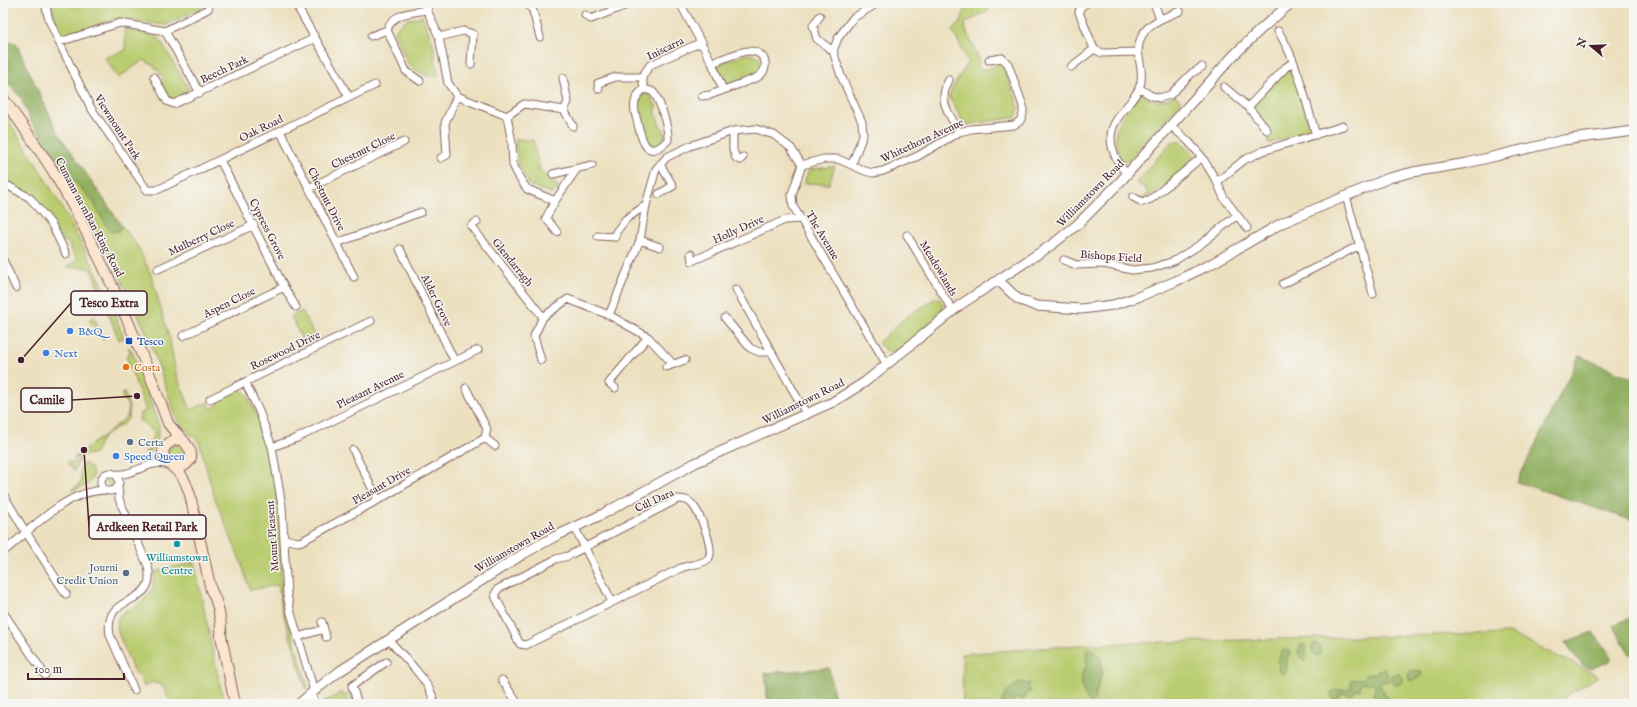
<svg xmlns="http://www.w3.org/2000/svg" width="1637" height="707" viewBox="0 0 1637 707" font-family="'IM FELL English',serif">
<rect width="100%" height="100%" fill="#f6f6f2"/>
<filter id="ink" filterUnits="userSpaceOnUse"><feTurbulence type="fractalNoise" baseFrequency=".025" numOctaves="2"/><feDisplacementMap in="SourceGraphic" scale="8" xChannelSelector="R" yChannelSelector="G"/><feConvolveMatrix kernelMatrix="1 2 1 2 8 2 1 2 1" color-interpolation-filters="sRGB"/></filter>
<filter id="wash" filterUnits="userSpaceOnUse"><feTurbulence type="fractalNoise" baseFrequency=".012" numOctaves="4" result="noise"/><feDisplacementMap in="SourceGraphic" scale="16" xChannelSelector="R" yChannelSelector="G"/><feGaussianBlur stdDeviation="0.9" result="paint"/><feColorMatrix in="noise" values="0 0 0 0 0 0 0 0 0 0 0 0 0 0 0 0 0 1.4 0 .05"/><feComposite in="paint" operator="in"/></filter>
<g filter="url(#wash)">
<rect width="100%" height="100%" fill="#ece0bf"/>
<!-- green -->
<path fill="#bacc6f" stroke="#82764d" d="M51,3H206L205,6L166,25L116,19L61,37Z
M967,3H988L989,10L965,23V28L979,59L978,66L982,70L990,68L999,63L1003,66L1019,107L1016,117L965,125L949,97L952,89L968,62L952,29L960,24Z
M422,16L433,43L438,76H427L409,66L394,31L406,20Z
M124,29L143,32L159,38L188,88L186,95L179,99H170L160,82L164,78L154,66L144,60L118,78L105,58L126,50Z
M750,54L759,58C769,77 742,80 729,85L724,84L718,68L719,64L744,55Z
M1286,70L1294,72L1310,127L1308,131L1268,144L1269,136L1272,133L1257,112L1254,106Z
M1140,93C1153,102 1161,103 1175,95L1181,102L1128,161L1121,160C1107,128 1122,117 1140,93Z
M643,94H649L656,106C654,112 659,126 664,130L665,139L661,144L649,145L643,137L645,133L637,104Z
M3,113C47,177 83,243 116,313V318L124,338L119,340L91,270C84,265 75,268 67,267L77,260L67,241H63L35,199L3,180Z
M515,139L533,140L540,171L558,186L553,194L529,185L518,164Z
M1180,141L1194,156C1184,175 1161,187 1144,200V196L1148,194L1145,187L1136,183L1171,142Z
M60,165L94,203L105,224L119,231L122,226L138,247L151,275L170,340L176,374L191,410L208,402L211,409L218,405V399L239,389C247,391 250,400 253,407C271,445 279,496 281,538C282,554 280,570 282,586C287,621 299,654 308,687L306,689L282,610L278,585L250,590L241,562L214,496L199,441L185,430L177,420L148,336L106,248Z
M835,166L829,184L804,183L809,170Z
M938,297L943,304L941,315L901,349L888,352L878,343L905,318Z
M302,311L317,340L305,346L291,316Z
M94,316L104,341L89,320Z
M128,347L130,348L133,354L159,426C159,438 155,449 145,454L155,433L139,420L140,413L146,411L126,356L130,352Z
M124,392C138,429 122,419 102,439C98,443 98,449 95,454L82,455L75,459H73L127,417L129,407L121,395Z
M168 453a9 9 0 1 1 18 0a9 9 0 1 1-18 0Z
M80,459L74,471L67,463L70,461L73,463Z
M83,464H86C94,468 95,478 88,484C84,487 77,488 72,490L81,482L80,471Z
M105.5 481a4.5 4.5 0 1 1 9 0a4.5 4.5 0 1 1-9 0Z
M194,562L224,704H172L162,685L152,682L144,687L141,678L133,670L118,632L117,620L120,615L140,604L152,590L155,572Z
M1509,633L1599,676L1553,704H963L962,654L1094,644Z
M341,692L342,695L347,694L350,704H324L323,702L332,698Z"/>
<!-- forest -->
<path fill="#93b062" stroke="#6e6846" d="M8,42L16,43L57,131L122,226L119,231L112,232L105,224L94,203L60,165L31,122L21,98L3,78V46Z
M1579,356L1634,379V521L1517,482Z
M1634,617V657L1629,653L1613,625Z
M1593,632L1612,657L1610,661L1590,669L1582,665L1565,642Z
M1316,643L1320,647L1321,653L1317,657L1312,651V646Z
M1304,644L1307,648C1305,653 1307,656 1305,661H1303L1298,652L1300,646Z
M1090,648L1101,658L1102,671L1094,701L1090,702C1080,694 1081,681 1083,670L1087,667L1086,651Z
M1285,649L1289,651L1290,655L1287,657V669L1285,673L1280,674L1278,670L1279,664L1277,661L1280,657L1282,651Z
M829,668L835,704H768L765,673Z
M1385,669L1389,678L1388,681L1382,682L1380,685L1388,700L1382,704H1371L1374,699L1373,691L1375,690L1374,683L1367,684L1364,682L1360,684V690L1356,689L1355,692L1350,695L1343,693L1339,695L1337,700H1334L1330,694L1335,690L1351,689V680L1364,678L1365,675L1377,673L1378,670Z
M1411,670L1421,671L1422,676L1412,681L1409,680L1408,674Z
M1391.5 679a5.5 5.5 0 1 1 11 0a5.5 5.5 0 1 1-11 0Z
M1021,682L1030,684L1027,687L1030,689L1031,692H1027L1026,698L1019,700L1015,698L1011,704H1001C1006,689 1009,690 1021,682Z"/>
</g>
<g filter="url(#ink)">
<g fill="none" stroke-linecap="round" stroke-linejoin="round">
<defs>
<path id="minor" d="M45,3L49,20L59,42L91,108L147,190H157L375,85
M295,3L349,97
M424,3L439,37L448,83L457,96L507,116
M528,3L533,11L540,37
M680,3L712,63L723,90
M1087,3L1081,6L1079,12L1094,49L1102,53L1138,52C1140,63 1144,78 1139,88C1134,100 1122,110 1116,121C1105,138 1114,160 1127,174
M1154,3L1160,19
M585,15L591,19L632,3
M820,16L813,25L817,39L833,51L841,76L862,122L863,135L852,164
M165,31L208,9L210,3
M1278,31C1298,62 1305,100 1316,135
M371,36L387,30
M439,37L463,31L473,34L471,64
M59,42L120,23L165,31L200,93
M833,51L838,38L853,18L878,3
M1138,52C1139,25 1158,20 1180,11
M1071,67L1094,49
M154,77L167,101L174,104L315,38
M563,78L568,102L564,110
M949,80C937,101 949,113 959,132
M420,81L406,71L387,30C392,13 413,12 428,10
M1224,87L1248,107L1267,130
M1139,88L1150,95L1159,98L1170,95L1192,73L1202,67
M599,89L598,83L616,77H642
M644,89C646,90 650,90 653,92C660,99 669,130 668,140C648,161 642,143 638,124C636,117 633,109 635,102C636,96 639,93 644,89L642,77L650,65L702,42
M702,96L710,95L756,78C772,70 766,50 748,51C737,52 723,59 712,63
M1248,107L1286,67L1293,62
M564,110L573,126
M507,116L512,143L513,165L520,179L527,189L555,201
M507,116L524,104L564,110
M1170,125L1188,141L1202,157L1217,182L1224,198L1247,228
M280,131L354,277
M733,131V150L736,158L740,160L743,157
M441,158L447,155L445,123L457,96
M220,160L284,287L296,307
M802,165L824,159H838L865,171L873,173L883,171L918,156L959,132L971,129L1014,125L1020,121L1023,114V106L1008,64L1002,58L989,60
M553,174L592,165
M1217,182L1244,160L1263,151L1343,126
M3,183L30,198L52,225L66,254
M309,188L404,142
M659,194L673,186L660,164
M1346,196L1373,294
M1133,197L1142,202L1151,199L1202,157
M477,222L471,226L543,317
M557,232L546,218L555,201L576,170
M907,235L953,311
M598,236L616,237V232L626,219L646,205
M640,240L660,247
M337,243L421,212
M400,249L454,360
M691,254L692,261L785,220L801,219
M3,260L16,288
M1064,260L1076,265L1104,264L1132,270L1152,268L1174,261L1201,244L1237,215
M158,269L254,225
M1283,284L1360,245
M736,289L807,415
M609,315L640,240L646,205L656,169L667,157L690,146L733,131L756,129L774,135L791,148L802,165L792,194L793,206L887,365
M725,318L750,348L759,352H771
M183,336L284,287
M541,360L534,336L543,317L568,299L609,315L648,337L673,364
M666,367L685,360
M245,382L259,411L272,447L282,506L287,595L291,613L314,691
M466,388L487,429L485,438L495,446
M615,388L609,383L648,337
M210,399L371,321
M272,447L297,438L478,350
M353,450L378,500
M101 482a9 9 0 1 1 18 0a9 9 0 1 1-18 0Z
M114,474C134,477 149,458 169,465
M118,486L119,499L148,566C158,610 102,590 110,635L134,690
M3,494L22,526L66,594
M678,499C682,499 689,500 692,504C699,512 716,550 708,559C704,564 688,565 681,568L532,642L526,645L520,644L496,598L495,594L498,589L556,559L568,556Z
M575,528L612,602
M285,539L297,542L302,541L378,500L485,438
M3,552C32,529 66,490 106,490
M3,612L45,675
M322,622L326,637
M298,637L324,629
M389,640C401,654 426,678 432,695C434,698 433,701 432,704
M502,680L516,701L512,704
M310,694L317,704
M358,704L352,686L386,662"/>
<path id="tertiary" d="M998,280L1018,299L1036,306L1081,309L1113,305L1138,297L1176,281L1211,264L1282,223L1389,178L1413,172L1467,163L1563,140L1634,131
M299,704L314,691L340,671L523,554L554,537L603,514L695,463L833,402L865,382L960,305L1053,244L1078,224L1119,183L1233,56L1261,29L1291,3"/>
<path id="secondary" d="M3,98C20,122 37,146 53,171C100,251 136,335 168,423C176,436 206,454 182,467L170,465
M184,441C179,439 174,439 169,443C153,455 174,467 181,475C186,482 188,488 190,495L211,590C218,602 222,622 221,636L235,704"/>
</defs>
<!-- minor casing -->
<use href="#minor" stroke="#83635f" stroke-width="9"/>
<!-- tertiary casing -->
<use href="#tertiary" stroke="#83635f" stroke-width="11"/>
<!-- secondary casing -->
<use href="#secondary" stroke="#83635f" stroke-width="12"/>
<!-- minor -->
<use href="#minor" stroke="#fff" stroke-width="7"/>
<!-- tertiary -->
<use href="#tertiary" stroke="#fff" stroke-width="9"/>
<!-- secondary -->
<use href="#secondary" stroke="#fbe5cf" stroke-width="10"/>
</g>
</g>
<!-- markers -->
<g fill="#3f7fe0" stroke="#f6f6f2" stroke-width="1.5">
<circle cx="70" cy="331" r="4"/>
<circle cx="46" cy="353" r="4"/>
<circle cx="116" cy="456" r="4"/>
</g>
<rect fill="#1a4fb4" stroke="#f6f6f2" stroke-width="1.5" x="125" y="337" width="8" height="8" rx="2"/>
<circle fill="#e8710a" stroke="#f6f6f2" stroke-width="1.5" cx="126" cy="367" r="4"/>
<g fill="#5c6f8a" stroke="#f6f6f2" stroke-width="1.5">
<circle cx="130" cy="442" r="4"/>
<circle cx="126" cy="573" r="4"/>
</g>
<circle fill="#0f9aa8" stroke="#f6f6f2" stroke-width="1.5" cx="177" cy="544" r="4"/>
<g text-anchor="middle" stroke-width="3" stroke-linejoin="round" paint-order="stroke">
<!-- street labels -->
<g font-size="11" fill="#4a1f2b" stroke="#f6f6f2">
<text transform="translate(665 48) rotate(-26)" y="4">Iniscarra</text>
<text transform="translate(224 69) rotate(-25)" y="4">Beech Park</text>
<text transform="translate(118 127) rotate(57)" y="4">Viewmount Park</text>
<text transform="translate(261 128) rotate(-26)" y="4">Oak Road</text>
<text transform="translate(922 140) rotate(-25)" y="4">Whitethorn Avenue</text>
<text transform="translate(363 150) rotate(-26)" y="4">Chestnut Close</text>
<text transform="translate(1090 193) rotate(-45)" y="4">Williamstown Road</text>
<text transform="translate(327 199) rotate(63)" y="4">Chestnut Drive</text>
<text transform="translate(90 217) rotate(62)" y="4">Cumann na mBan Ring Road</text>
<text transform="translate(268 229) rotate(63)" y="4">Cypress Grove</text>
<text transform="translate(738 229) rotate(-24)" y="4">Holly Drive</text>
<text transform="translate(823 235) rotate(59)" y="4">The Avenue</text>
<text transform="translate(201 237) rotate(-25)" y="4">Mulberry Close</text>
<text transform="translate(1111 256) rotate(4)" y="4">Bishops Field</text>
<text transform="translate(513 262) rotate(51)" y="4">Glendarragh</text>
<text transform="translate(939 268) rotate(59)" y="4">Meadowlands</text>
<text transform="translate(437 300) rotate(64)" y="4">Alder Grove</text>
<text transform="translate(229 302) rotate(-26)" y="4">Aspen Close</text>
<text transform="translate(285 350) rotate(-26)" y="4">Rosewood Drive</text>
<text transform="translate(370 389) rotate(-26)" y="4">Pleasant Avenue</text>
<text transform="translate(803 401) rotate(-26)" y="4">Williamstown Road</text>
<text transform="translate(381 485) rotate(-30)" y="4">Pleasant Drive</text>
<text transform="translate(654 500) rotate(-25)" y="4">Cúl Dara</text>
<text transform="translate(272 536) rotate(-94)" y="4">Mount Pleasent</text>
<text transform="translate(514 547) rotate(-30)" y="4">Williamstown Road</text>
</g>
<!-- shop labels -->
<g font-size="11" fill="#366cbe" stroke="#f6f6f2" text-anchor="start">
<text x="78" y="335">B&amp;Q</text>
<text x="54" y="357">Next</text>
<text x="124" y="460">Speed Queen</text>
</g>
<!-- transit labels -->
<g font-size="11" fill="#164399" stroke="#f6f6f2" text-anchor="start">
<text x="137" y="345">Tesco</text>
</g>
<!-- food labels -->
<g font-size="11" fill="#c56008" stroke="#f6f6f2" text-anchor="start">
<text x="134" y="371">Costa</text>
</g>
<!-- service labels -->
<g font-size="11" fill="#4e5e75" stroke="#f6f6f2" text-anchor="start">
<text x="138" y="446">Certa</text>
<text x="118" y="571" text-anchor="end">Journi<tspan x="118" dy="13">Credit Union</tspan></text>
</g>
<!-- culture labels -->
<g font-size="11" fill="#0d838f" stroke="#f6f6f2">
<text x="177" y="561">Williamstown<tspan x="177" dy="13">Centre</tspan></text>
</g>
</g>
<!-- callouts -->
<path fill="none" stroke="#4a1f2b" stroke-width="1.5" d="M21 360L71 303M137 396L72 400M84 450L89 527"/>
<g fill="#4a1f2b" stroke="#f6f6f2" stroke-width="1.5">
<circle cx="21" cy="360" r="4"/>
<circle cx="137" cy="396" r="4"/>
<circle cx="84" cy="450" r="4"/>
</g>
<g fill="#f6f6f2" stroke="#4a1f2b" stroke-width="1.5">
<rect x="71" y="291" width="76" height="24" rx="4"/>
<rect x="21" y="388" width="51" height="24" rx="4"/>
<rect x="89" y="515" width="117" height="24" rx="4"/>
</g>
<g font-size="12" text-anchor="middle" font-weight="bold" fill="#4a1f2b">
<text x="109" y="307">Tesco Extra</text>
<text x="47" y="404">Camile</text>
<text x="147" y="531">Ardkeen Retail Park</text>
</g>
<!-- margin -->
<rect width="1637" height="707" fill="none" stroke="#f6f6f2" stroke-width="16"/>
<!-- north arrow -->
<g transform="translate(1591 46) rotate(289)" stroke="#f6f6f2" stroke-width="3" paint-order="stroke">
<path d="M0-3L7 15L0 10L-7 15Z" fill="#4a1f2b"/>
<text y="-6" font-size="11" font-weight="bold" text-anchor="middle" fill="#4a1f2b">N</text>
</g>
<!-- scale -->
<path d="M28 673v6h96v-6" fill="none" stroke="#4a1f2b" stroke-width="2"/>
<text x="34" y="673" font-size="12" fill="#4a1f2b" stroke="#f6f6f2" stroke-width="3" paint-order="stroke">100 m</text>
</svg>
